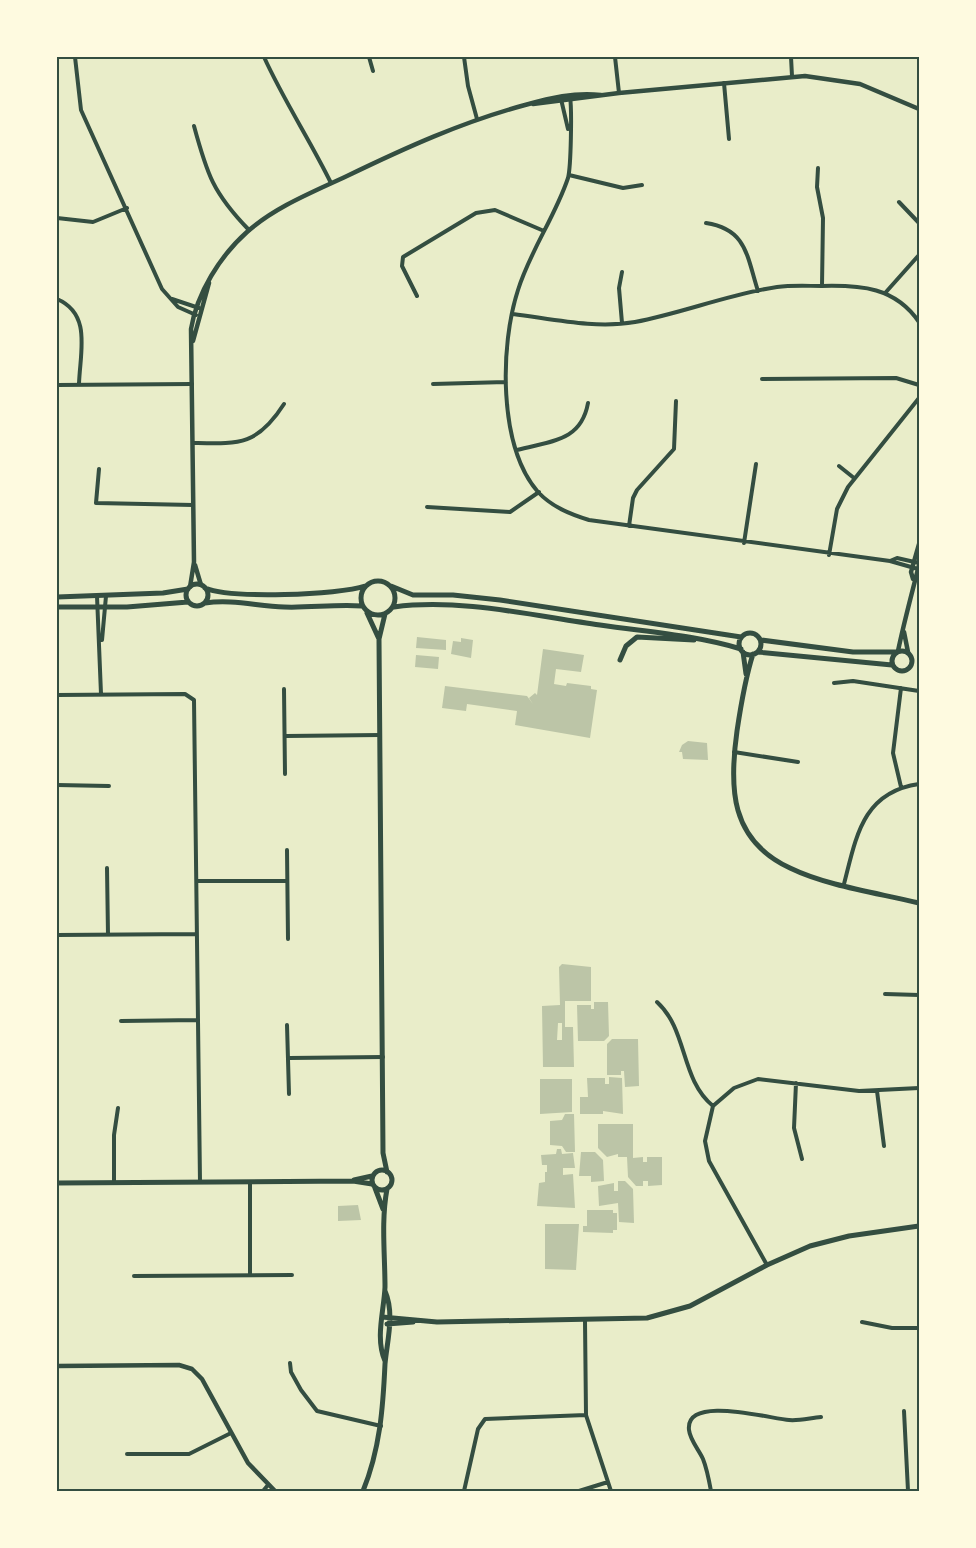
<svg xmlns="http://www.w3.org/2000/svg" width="976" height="1548" viewBox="0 0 976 1548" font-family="Commissioner,sans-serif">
<rect width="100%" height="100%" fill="#e9edc9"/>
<!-- building -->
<path fill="#bcc5a7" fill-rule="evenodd" d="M417,637L446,640V650L416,648Z
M461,638L473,640L471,658L451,654L453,641L461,642Z
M543,649L584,655L581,672L556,669L554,684L566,686L567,683L591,686V689L597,690L590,738L515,725L517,711L467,704L466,711L442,708L445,686L527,696L533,704L529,698L535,693L537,695Z
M416,655L439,657L438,669L415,667Z
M688,741L707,743L708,760L683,759L682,752H679L682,745Z
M562,964L591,967V1001H565V1027H573L574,1067H543L542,1006L560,1005L559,967ZM558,1023H562V1040H557Z
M594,1002H608L609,1036L604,1041H578L577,1005H591V1009H594Z
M612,1039H638L639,1086L625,1087L624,1071H621V1075H607V1044Z
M609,1077L622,1078L623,1114L603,1111V1114H580V1097H588L587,1078H605V1084H609Z
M540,1079H572V1112L540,1114Z
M565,1114H574L575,1152H566L562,1146L550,1145V1121L562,1120Z
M598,1124H633V1158L643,1157V1162H647V1157H662V1185L648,1186V1181H643V1186H636L628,1177L627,1157H618V1154L607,1157L598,1148Z
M557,1149H561L562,1154L573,1153L575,1168H563V1175L573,1174L575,1208L537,1206L539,1183L545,1182V1172H547V1165H542L541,1155L556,1154Z
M581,1152H595L603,1160L604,1181L591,1182V1176H579Z
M618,1181H625L633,1189L634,1223L619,1222L618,1203L599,1206L598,1186L614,1183V1191H618Z
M358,1205L361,1220L338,1221V1206Z
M587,1210H613V1213H617V1230H613V1233L583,1232V1226H587Z
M545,1224H579L576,1270L545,1269Z"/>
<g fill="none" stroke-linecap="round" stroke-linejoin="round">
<!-- minor -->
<path stroke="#344e41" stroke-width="4" d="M75,57L81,110L162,289L178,307L196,315
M264,57C284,101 310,140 331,183
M369,57L373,71
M464,57L468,86L477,119
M615,57L619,93
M791,57L792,76
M724,83L729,139
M570,96C572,110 571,167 568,178C555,217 530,251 518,290C500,345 498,446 538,492C552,507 570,514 589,520L890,561L918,569
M561,99L568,129
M194,126C207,174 213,193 249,230
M818,168L817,187L823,218L822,286
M569,175L623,188L642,185
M899,202L919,223
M57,218L93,222L127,208
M706,223C747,229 747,257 758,291
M622,272L619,288L622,323
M886,292L919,255
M417,296L402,266L403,257L476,213L495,210L544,231
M57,299C92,314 80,352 79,384
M172,299L199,308
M513,314C553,319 595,329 635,322C683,313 729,294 777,287C792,285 807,286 822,286C861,285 895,287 919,322
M762,379L896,378L919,385
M433,384L506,382
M57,385L192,384
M193,443C239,444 257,446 284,404
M517,450C550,441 581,442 588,403
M839,466L854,478
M99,469L96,503L193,505
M427,507L510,512L539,492
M629,526L633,498L637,490L674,449L676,401
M744,543L756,464
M829,555L837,509L848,487L919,398
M890,561L897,558L919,563
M97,596L101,694
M102,640L106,596
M834,683L853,681L919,691
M284,689L285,774
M57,695L185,694L194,700L200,1182
M286,736L380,735
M734,752L798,762
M57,785L109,786
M901,787L893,753L901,688
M287,850L288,939
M107,868L108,935
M197,881H286
M844,884C856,838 862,792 919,784
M57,935L197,934
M885,994L919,995
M657,1002C688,1030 680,1079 713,1106
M121,1021L198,1020
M287,1025L289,1094
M289,1058L383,1057
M796,1083L794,1128L802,1159
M877,1091L884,1146
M250,1182V1275
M114,1183V1135L118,1108
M767,1265L709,1161L705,1141L713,1106L734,1088L758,1079L859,1091L919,1088
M134,1276L292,1275
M585,1321L586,1415L611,1491
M862,1322L892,1328H919
M290,1363L291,1372L301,1390L317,1411L381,1426
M904,1411L908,1491
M127,1454H189L231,1433
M263,1491L268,1485
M464,1491L478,1429L485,1419L586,1415
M579,1491L608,1482
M711,1491C709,1480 707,1469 703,1459C699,1450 690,1440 689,1430C685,1394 771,1419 789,1420C799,1421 810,1418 821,1417"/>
<!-- tertiary -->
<path stroke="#344e41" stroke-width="4.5" d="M533,104L619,93L805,76L860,84L919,109
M193,341L209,283
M195,565L201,585
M913,579L911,572L919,544
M190,587L194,562L191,329C197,293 220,256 247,232C275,207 313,192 347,176C405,148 462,122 525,105C550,98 574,92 601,95
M904,632L908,652
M898,651C904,622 912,593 919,565
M57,1366L179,1365L192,1369L202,1379L248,1463L275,1491"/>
<!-- secondary -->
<path stroke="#344e41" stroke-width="5" d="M361 598a17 17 0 1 1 34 0a17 17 0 1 1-34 0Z
M186 595a11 11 0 1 1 22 0a11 11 0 1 1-22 0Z
M391,586L413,595H453L500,600L741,637
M205,588C230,599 339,595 365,586
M57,597L163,593L188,589
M205,603C232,599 257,606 284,607C310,608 336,604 362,606
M57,607H127L188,602
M394,607C460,598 534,616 600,625C647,632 695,635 741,649
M367,613L379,639
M385,614L379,639L383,1153L387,1172
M739 644a11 11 0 1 1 22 0a11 11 0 1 1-22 0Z
M761,640L853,652H896
M892 661a10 10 0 1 1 20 0a10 10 0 1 1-20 0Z
M743,652L746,674
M758,652L892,665
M753,654C745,679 741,704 737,731C729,788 730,840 790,868C827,886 878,893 919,903
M620,660L626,646L637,637L694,640
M372 1180a10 10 0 1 1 20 0a10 10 0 1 1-20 0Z
M354,1180L372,1176
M57,1183L353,1181L372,1184
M375,1188L383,1209
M382,1317L437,1322L647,1318L690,1306L767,1265L810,1246L849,1236L919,1226
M387,1324L413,1322
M385,1361C375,1338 384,1311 385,1287C385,1255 381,1221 387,1189
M363,1491C380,1449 383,1408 385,1364C387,1341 395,1314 385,1291"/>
</g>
<!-- border -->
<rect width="976" height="1548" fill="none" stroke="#fefae0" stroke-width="117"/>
<rect x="58" y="58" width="860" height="1432" fill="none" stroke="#344e41" stroke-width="2"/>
</svg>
